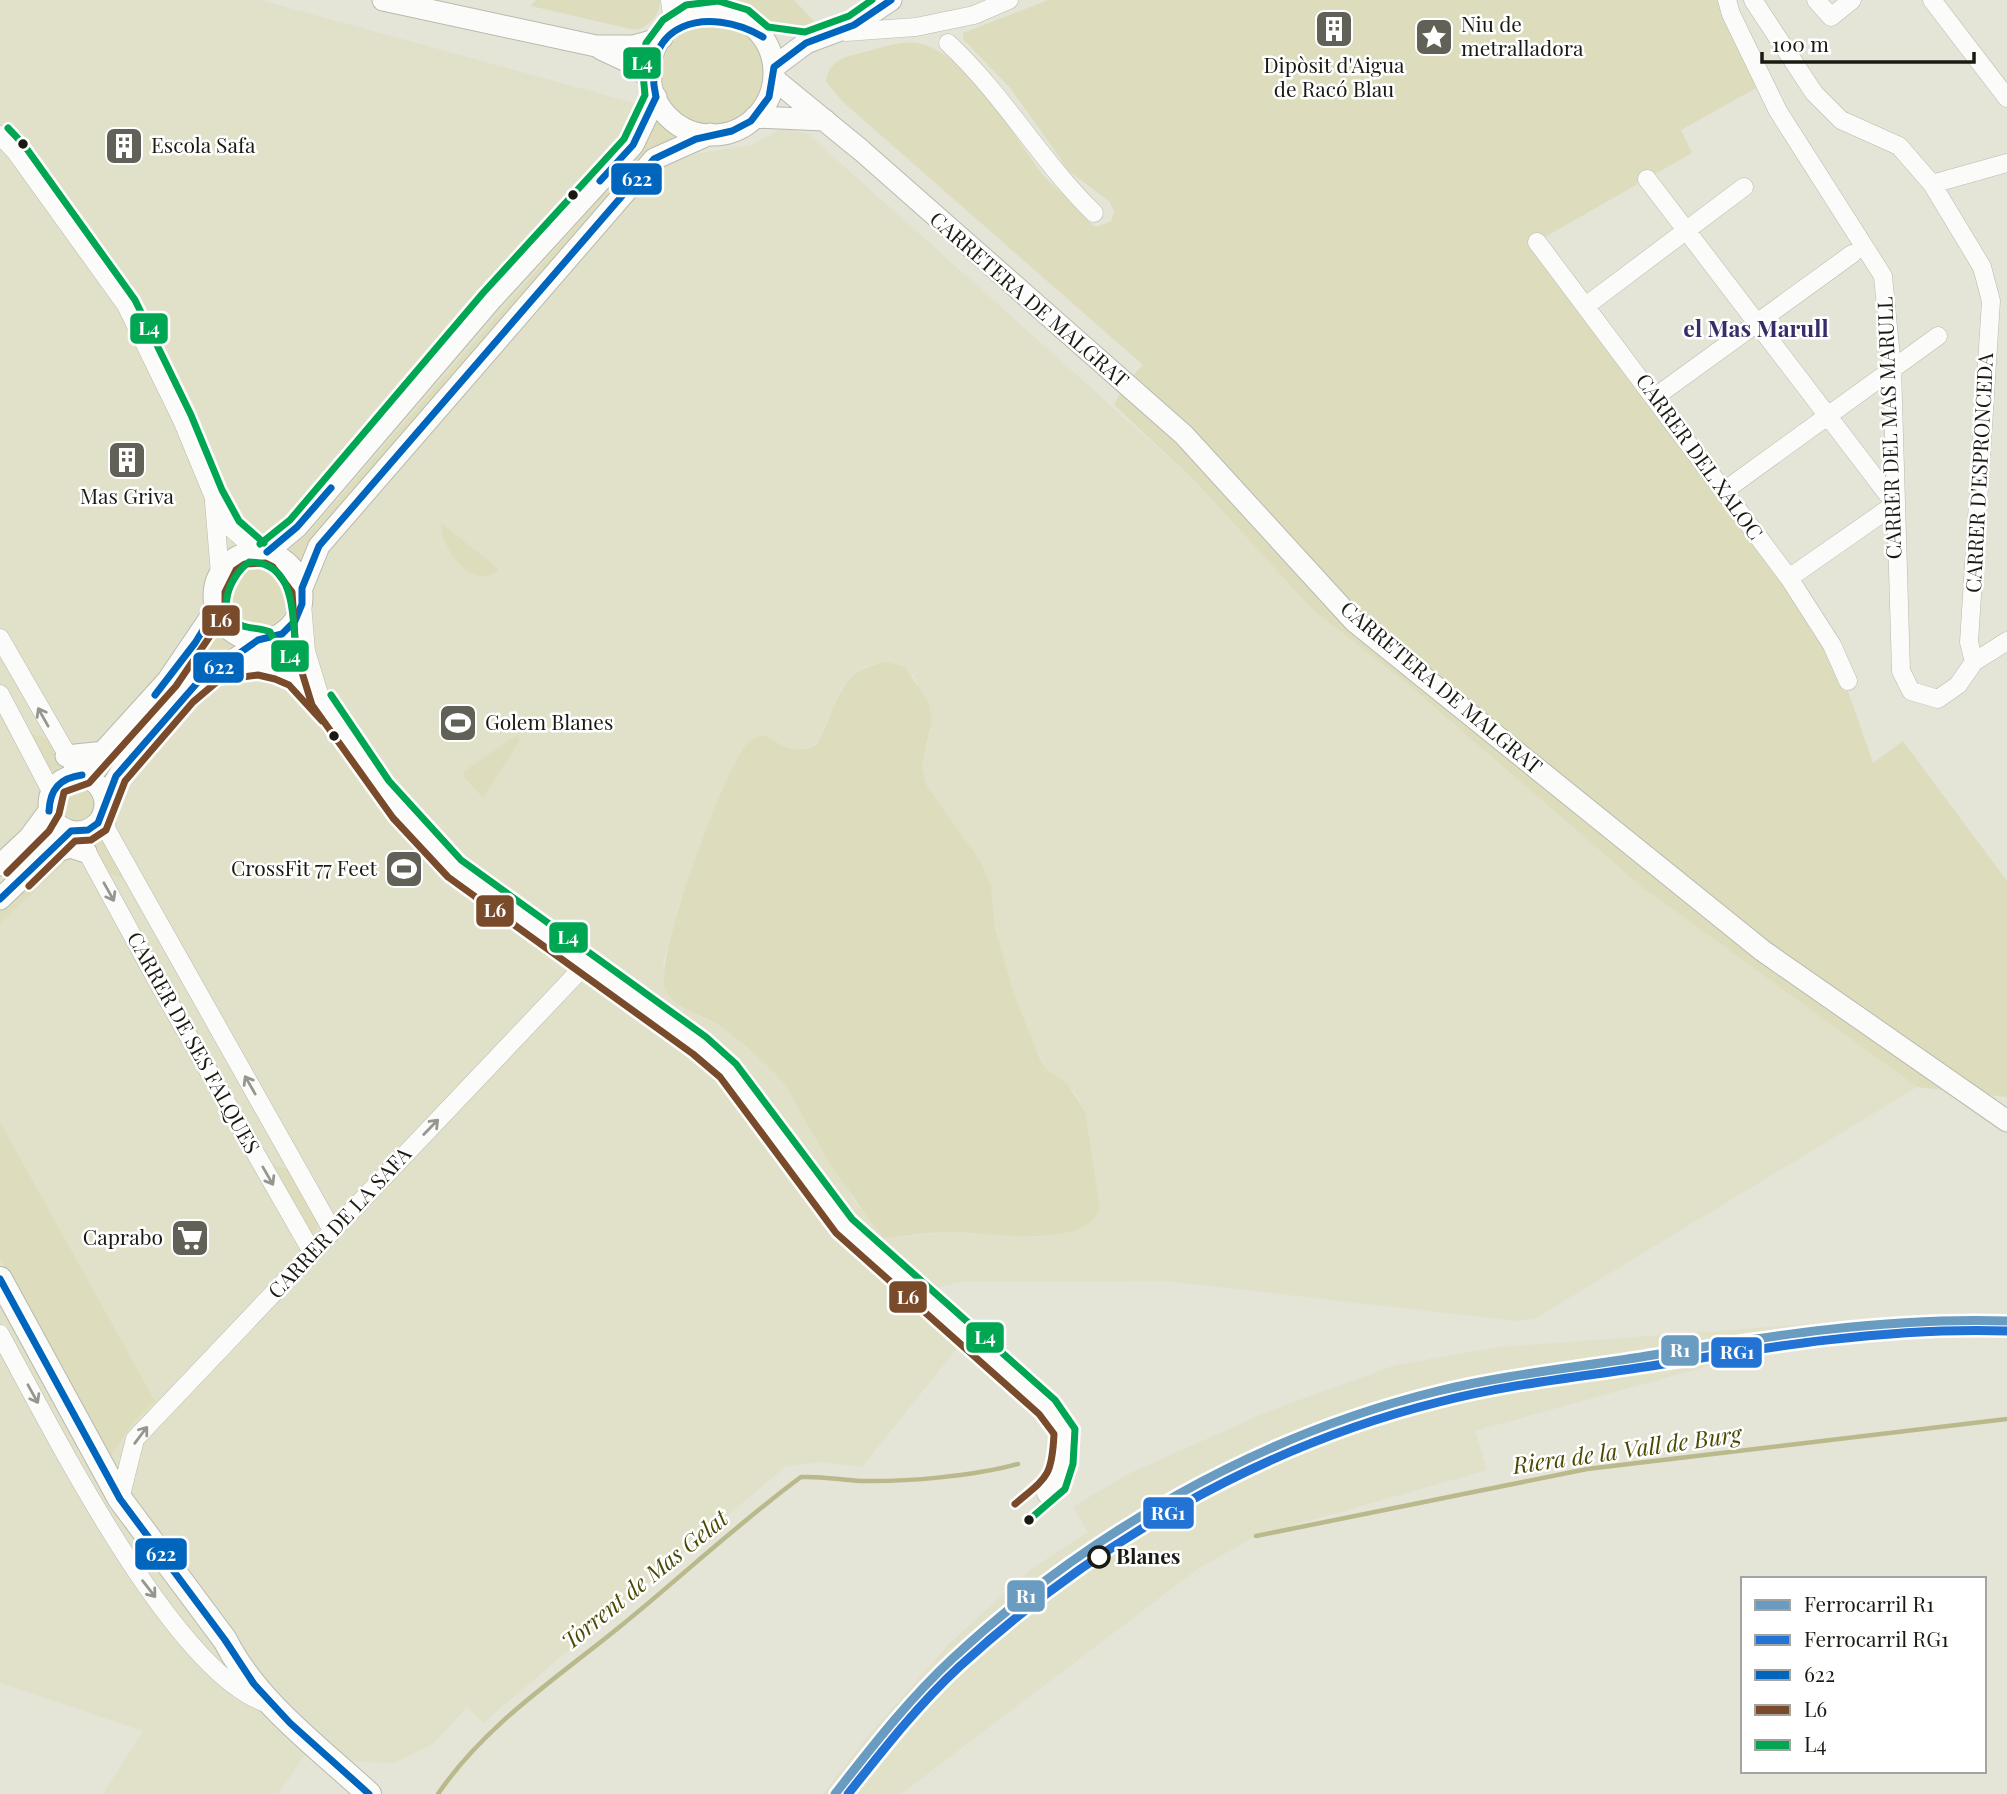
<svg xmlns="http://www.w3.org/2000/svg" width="2007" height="1794" viewBox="0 0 2007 1794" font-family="'Playfair Display',serif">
<rect width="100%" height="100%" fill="#e4e4d7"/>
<!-- built -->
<path fill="#e1e1ca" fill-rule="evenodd" d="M0,0H260L634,103L661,164L687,155L752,145L782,128L808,134L1196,482L1312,609L1411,687L1642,887L1917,1087L1536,1318L1518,1321L1165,1281L961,1282L927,1290L910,1305L958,1347L862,1467L823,1462L786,1466L483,1723L467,1707L433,1744L395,1763L320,1760L304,1756L278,1794H103L143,1731L0,1683ZM887,662L913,675L917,683L931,729L922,766L927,786L981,862L991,886L995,928L1021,1018L1046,1069L1076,1094L1085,1111L1097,1217L1079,1229L1043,1237L947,1232L895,1238L857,1205L786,1086L772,1070L722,1026L681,1008L666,991L663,964L679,905L721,794L741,752L764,735L788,750L798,751L817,743L841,688L865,666Z
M1933,1315H2007V1334L1934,1335L1805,1345L1726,1361L1475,1431L1487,1470L1256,1536L1199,1568L901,1794H823L867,1737L949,1644L1031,1569L1088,1532L1073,1507L1130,1473L1272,1410L1396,1365L1499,1347Z"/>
<!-- green -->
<path fill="#ddddbe" d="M536,0H660C660,15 650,27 635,30L531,6Z
M736,0H794L816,23L790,32L775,31L750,8Z
M1048,0H1727L1765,83L1681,130L1692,153L1538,241L1832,645L1873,763L1903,741L2007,881V1097L1917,1087L1642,887L1411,687L1312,609L1196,482L1114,405L1125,384L1143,365L843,102L826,82C829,59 845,57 864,52C882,48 903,39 922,44C972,58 1013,137 1044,176C1053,187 1066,195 1076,205C1084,212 1086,223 1097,227L1111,221L1114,212L1110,202L1069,171L1011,89L963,39V33Z
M662 74a53 53 0 1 1 106 0a53 53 0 1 1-106 0Z
M661,118L683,137L299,572L283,554L307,535L644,147L657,119Z
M441,523L499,569C473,595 440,547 441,523Z
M226 595a32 32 0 1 1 64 0a32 32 0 1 1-64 0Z
M220,624L230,634L246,641L105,788L92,774C129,753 192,665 212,625Z
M295,627L307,675L271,647L273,641Z
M887,662L905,667L928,701L932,720L922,766L927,786L981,862L991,886L995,928L1015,997L1040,1059L1046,1069L1067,1084L1085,1111L1100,1209C1083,1252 986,1231 948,1232C926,1232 905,1237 883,1238L831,1166L786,1086C767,1064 746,1046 723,1028C704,1013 679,1014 666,991C651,964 724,771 746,745C752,738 756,737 765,735C784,747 795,756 817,744C838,707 836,669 887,662Z
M25,733L48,738L68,770L49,779Z
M517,735L520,740L483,798L463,776L464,771Z
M59 804a18 18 0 1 1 36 0a18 18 0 1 1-36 0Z
M98,825L127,879L103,872L81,836Z
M53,858L67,861L0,923V906Z
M0,1122L155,1401L132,1424L110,1457L0,1259Z
M267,1164L289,1169L320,1222L315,1233L309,1234Z"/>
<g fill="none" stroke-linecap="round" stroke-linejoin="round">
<!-- stream -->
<path stroke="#b9b98c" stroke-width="4.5" d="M1256,1536L1587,1469L2007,1419
M438,1794C484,1726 554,1680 617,1629C679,1579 737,1524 801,1477C822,1476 841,1480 861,1481C906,1482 975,1476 1018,1464"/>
<defs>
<path id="minor" d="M670,0L673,26
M688,0L699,12
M1727,0L1731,14L1778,111L1883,276L1892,368L1901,671L1911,691L1938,699L1958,685L1974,662L2007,641
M1753,0L1814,93L1841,120L1899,146L1932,184L1982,267L1991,301L1969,642L1974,662
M1816,0L1831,17L1852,0
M1932,0L2007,98
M718,11L721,0
M846,32L916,27L974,15L1009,0
M948,43C1003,94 1040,160 1094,213
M0,135L15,151L126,305L182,420L213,495L231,528L257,551
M1647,179L1895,504L1789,578
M1932,184L2007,163
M1537,242L1789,578L1832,645L1848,681
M1587,305L1744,187
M1655,397L1852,254
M1724,491L1938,336
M214,502L220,574
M302,604L306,651L320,697
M0,638L79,775
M264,640L267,649L321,700L381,788L454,868L700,1046L728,1070L844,1226L1047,1407C1052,1414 1062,1423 1065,1430C1071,1450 1059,1481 1046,1494
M0,694L51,791
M104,813L107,830L118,850L332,1230
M76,832L161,988L312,1252
M0,1334C49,1423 172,1672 266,1703
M120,1499L135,1439L587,963"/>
<path id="tertiary" d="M383,0L596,46H633L662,38
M650 73a62 62 0 1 1 124 0a62 62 0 1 1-124 0Z
M601,49L633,64L651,80
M774,67L806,43L854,25L891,0
M774,79L862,151L1184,435L1354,621L1763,951L2007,1121
M755,117L825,120
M267,552L297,527L491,300L633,145L656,97
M214 596a44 44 0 1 1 88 0a44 44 0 1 1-88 0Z
M302,588L319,546L654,159L710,134
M227,667L259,664L295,676
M66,756L105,752
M82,775L168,680L216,609
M49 804a28 28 0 1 1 56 0a28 28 0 1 1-56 0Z
M106,801C116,769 180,693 208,674C225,663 246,656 258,640
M48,854L70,847L86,852
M0,865L29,838L49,811
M0,899L71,831"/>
<path id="secondary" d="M0,1279L120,1499L225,1640C256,1702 319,1748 369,1794"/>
</defs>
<!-- minor casing -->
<use href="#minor" stroke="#b9b9af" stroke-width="19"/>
<!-- tertiary casing -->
<use href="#tertiary" stroke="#b9b9af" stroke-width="23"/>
<!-- secondary casing -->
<use href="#secondary" stroke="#b9b9af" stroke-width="26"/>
<!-- minor -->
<use href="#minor" stroke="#fbfbf9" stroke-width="18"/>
<!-- tertiary -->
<use href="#tertiary" stroke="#fbfbf9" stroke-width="21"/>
<!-- secondary -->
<use href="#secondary" stroke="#fbfbf9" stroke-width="24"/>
<defs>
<path id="bus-1" d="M656,97C639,22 708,5 763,37
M600,181L633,145L656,97
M267,552L297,527L331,488
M155,695L195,643L216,609
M49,811C50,789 60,778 82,775
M0,899L71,831L88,830L98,823L116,776L197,683L258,640L282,634L295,621L302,604V588L319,546L654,159L696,139L732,131L751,121L769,97L774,67L806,43L854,25L891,0
M0,1279L120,1499L225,1640L254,1684L290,1723L369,1794"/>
<path id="bus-2" d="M7,873L49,831L59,814L64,792L89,783L176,686L225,614V592L236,570L245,564L265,563L273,567L292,592L296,653L312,705L393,818L448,877L693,1054L720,1077L836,1233L1039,1414L1054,1434C1052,1477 1047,1477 1015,1504
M29,886L75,841L91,840L106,830L125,781L193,702L219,680L258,675L275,679L289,685L322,721"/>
<path id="bus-3" d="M8,128L24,145L135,300L191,415L222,490L239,521L264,543
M260,544L290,520L483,293L624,139L645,95L642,63L646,43L663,20L686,5L718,1L748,10L768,27L805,32L849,16L872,0
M249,562C302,562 290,629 298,664L276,643L270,632C262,628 252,629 243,626C212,614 231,575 249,562Z
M331,695L389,781L461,860L706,1037L736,1064L852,1219L1055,1400L1075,1429L1073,1464L1065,1489L1029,1520"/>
</defs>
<!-- bus-1 casing -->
<use href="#bus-1" stroke="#fff" stroke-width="12"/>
<!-- bus-2 casing -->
<use href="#bus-2" stroke="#fff" stroke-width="12"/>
<!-- bus-3 casing -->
<use href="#bus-3" stroke="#fff" stroke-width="12"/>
<!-- bus-1 -->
<use href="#bus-1" stroke="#0065bd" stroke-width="7"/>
<!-- bus-2 -->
<use href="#bus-2" stroke="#7a4b2a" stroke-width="7"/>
<!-- bus-3 -->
<use href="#bus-3" stroke="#00a651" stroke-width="7"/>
<defs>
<path id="rail-1" d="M835,1794C872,1747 908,1700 952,1659C1086,1534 1258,1435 1438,1391C1508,1374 1581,1367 1653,1355C1768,1336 1889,1317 2007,1321"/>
<path id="rail-2" d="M848,1794C883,1750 918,1705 959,1667C1094,1543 1261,1446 1439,1402C1508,1384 1580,1377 1651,1366C1767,1347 1889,1327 2007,1331"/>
</defs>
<!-- rail-1 casing -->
<use href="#rail-1" stroke="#fff" stroke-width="14"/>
<!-- rail-2 casing -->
<use href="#rail-2" stroke="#fff" stroke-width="14"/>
<!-- rail-1 -->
<use href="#rail-1" stroke="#699cc0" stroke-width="9"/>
<!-- rail-2 -->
<use href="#rail-2" stroke="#2373d5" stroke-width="9"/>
</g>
<!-- one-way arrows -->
<defs><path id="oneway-shaft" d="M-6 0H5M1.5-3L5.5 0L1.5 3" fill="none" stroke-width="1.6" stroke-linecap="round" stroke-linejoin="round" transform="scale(1.75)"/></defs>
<g stroke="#969691">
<use href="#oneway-shaft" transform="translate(43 717) rotate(-119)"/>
<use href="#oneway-shaft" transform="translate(109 892) rotate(61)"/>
<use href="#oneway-shaft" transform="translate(250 1085) rotate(-120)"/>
<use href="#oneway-shaft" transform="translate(431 1127) rotate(-46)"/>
<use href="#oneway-shaft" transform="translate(268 1176) rotate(60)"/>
<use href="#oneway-shaft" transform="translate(33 1394) rotate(61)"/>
<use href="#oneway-shaft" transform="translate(141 1435) rotate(-53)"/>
<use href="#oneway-shaft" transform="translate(149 1589) rotate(52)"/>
</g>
<!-- icons -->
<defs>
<symbol id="building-square" viewBox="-11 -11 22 22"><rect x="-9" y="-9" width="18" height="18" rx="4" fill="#616157" stroke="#fff"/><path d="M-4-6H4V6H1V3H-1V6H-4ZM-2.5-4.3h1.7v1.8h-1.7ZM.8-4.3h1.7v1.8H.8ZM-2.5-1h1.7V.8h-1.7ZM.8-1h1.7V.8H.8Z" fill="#fff"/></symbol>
<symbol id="sight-square" viewBox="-11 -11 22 22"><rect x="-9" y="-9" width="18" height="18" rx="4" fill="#616157" stroke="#fff"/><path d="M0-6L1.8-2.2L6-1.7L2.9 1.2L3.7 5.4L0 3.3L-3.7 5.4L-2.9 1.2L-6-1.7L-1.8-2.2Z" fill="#fff"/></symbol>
<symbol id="stadium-square" viewBox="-11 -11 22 22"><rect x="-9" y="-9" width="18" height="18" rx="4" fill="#616157" stroke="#fff"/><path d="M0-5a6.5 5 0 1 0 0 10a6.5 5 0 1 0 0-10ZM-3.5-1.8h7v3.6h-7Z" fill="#fff"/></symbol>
<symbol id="supermarket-square" viewBox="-11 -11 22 22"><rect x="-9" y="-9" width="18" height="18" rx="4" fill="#616157" stroke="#fff"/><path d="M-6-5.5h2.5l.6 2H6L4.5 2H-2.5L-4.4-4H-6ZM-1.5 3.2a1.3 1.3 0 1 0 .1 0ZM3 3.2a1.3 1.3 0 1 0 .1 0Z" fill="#fff"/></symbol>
</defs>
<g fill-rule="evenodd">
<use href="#building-square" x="1312" y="7" width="44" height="44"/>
<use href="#sight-square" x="1412" y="15" width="44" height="44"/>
<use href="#building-square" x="102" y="124" width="44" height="44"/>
<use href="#building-square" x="105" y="438" width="44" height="44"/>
<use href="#stadium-square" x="436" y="701" width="44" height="44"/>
<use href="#stadium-square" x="382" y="847" width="44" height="44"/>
<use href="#supermarket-square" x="168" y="1216" width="44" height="44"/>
</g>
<!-- markers -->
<g fill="#1a1a12" stroke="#fff" stroke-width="2.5">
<circle cx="23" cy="144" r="6"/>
<circle cx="573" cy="195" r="6"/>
<circle cx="334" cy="736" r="6"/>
<circle cx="1029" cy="1520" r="6"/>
</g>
<circle fill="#fff" stroke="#1a1a12" stroke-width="3.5" cx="1099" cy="1557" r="10"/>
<g text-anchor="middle" stroke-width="5" stroke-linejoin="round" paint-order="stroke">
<!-- poi labels -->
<g font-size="21" fill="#1a1a12" stroke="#fff" text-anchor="start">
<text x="1461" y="32">Niu de<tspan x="1461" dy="24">metralladora</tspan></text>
<text x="1334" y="73" text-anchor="middle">Dipòsit d'Aigua<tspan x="1334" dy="24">de Racó Blau</tspan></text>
<text x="151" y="153">Escola Safa</text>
<text x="127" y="504" text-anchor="middle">Mas Griva</text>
<text x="485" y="730">Golem Blanes</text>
<text x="377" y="876" text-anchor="end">CrossFit 77 Feet</text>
<text x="163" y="1245" text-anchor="end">Caprabo</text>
</g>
<!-- street labels -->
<g font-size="21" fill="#1a1a12" stroke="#fff">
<text transform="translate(1029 300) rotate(41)" y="7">CARRETERA DE MALGRAT</text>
<text transform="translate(1890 428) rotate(-92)" y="7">CARRER DEL MAS MARULL</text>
<text transform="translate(1699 457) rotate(54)" y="7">CARRER DEL XALOC</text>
<text transform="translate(1980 473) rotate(-87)" y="7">CARRER D'ESPRONCEDA</text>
<text transform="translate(1441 688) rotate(40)" y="7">CARRETERA DE MALGRAT</text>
<text transform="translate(193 1043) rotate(61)" y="7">CARRER DE SES FALQUES</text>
<text transform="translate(340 1223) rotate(-47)" y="7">CARRER DE LA SAFA</text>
</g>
<!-- stop labels -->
<g font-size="21" font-weight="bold" fill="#1a1a12" stroke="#fff" text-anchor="start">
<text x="1116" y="1564">Blanes</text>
</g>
<!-- neighbourhood labels -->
<g font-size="23" font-weight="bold" fill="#372d69" stroke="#fff">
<text x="1756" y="337">el Mas Marull</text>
</g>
<!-- water labels -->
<g font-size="23" font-style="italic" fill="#4b4900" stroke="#fff">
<text transform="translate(1627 1450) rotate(-8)" y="8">Riera de la Vall de Burg</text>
<text transform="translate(645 1580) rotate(-39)" y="8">Torrent de Mas Gelat</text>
</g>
</g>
<g stroke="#fff" stroke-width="2.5">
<rect x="622" y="46" width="40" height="34" rx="7" fill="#00a651"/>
<rect x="610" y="162" width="53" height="34" rx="7" fill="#0065bd"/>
<rect x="129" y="312" width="40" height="33" rx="7" fill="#00a651"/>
<rect x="201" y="604" width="40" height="33" rx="7" fill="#7a4b2a"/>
<rect x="270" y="639" width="40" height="34" rx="7" fill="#00a651"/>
<rect x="192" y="651" width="53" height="33" rx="7" fill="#0065bd"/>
<rect x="475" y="894" width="40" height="34" rx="7" fill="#7a4b2a"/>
<rect x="548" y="921" width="41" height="33" rx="7" fill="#00a651"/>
<rect x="888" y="1280" width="40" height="34" rx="7" fill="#7a4b2a"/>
<rect x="965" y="1321" width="40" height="33" rx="7" fill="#00a651"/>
<rect x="1660" y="1334" width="40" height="33" rx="7" fill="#699cc0"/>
<rect x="1710" y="1336" width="53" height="33" rx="7" fill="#2373d5"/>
<rect x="1142" y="1496" width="53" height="34" rx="7" fill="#2373d5"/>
<rect x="134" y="1537" width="54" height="34" rx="7" fill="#0065bd"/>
<rect x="1006" y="1579" width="40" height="34" rx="7" fill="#699cc0"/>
</g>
<g font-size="19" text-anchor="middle" font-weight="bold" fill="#fff">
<text x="642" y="70">L4</text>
<text x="637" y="186">622</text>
<text x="149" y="335">L4</text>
<text x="221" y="627">L6</text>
<text x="290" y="663">L4</text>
<text x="219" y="674">622</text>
<text x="495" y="917">L6</text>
<text x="568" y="944">L4</text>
<text x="908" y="1304">L6</text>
<text x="985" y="1344">L4</text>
<text x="1680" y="1357">R1</text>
<text x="1737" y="1359">RG1</text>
<text x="1168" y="1520">RG1</text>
<text x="161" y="1561">622</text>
<text x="1026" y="1603">R1</text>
</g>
<!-- legend -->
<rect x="1741" y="1577" width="245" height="196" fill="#ffffff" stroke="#a3a3a0" stroke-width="2"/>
<rect x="1755" y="1600" width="35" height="10" fill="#699cc0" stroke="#a3a3a0" stroke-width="2"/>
<text x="1804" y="1612" font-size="21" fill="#1a1a12">Ferrocarril R1</text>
<rect x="1755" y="1635" width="35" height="10" fill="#2373d5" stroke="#a3a3a0" stroke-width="2"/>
<text x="1804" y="1647" font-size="21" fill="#1a1a12">Ferrocarril RG1</text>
<rect x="1755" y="1670" width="35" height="10" fill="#0065bd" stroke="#a3a3a0" stroke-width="2"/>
<text x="1804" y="1682" font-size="21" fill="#1a1a12">622</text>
<rect x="1755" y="1705" width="35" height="10" fill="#7a4b2a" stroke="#a3a3a0" stroke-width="2"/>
<text x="1804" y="1717" font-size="21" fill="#1a1a12">L6</text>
<rect x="1755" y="1740" width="35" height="10" fill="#00a651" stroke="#a3a3a0" stroke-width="2"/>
<text x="1804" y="1752" font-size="21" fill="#1a1a12">L4</text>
<!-- scale -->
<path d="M1762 52v10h212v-10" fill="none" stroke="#1a1a12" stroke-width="3.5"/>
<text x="1772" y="52" font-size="21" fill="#1a1a12" stroke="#ffffff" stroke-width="5" paint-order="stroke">100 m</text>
</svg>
